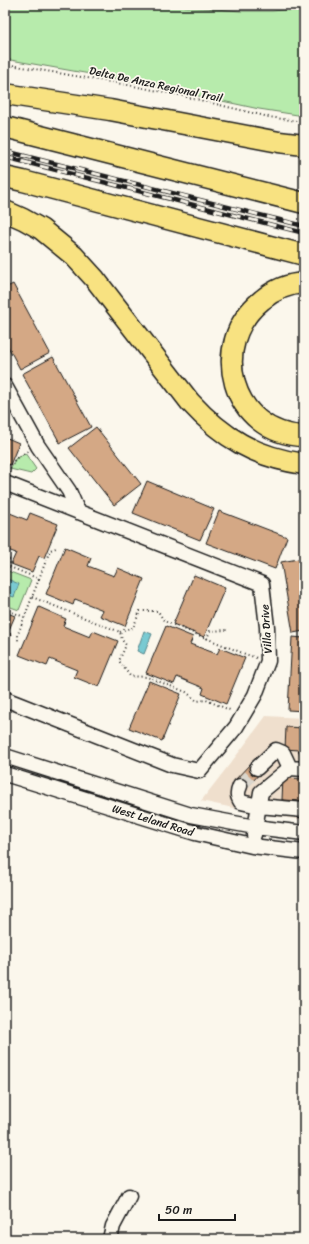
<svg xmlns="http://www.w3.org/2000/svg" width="309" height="1244" viewBox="0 0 309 1244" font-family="Sriracha,sans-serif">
<rect width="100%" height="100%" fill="#fbf7ec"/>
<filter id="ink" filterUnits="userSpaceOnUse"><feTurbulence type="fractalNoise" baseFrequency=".025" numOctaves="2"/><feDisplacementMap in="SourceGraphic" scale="8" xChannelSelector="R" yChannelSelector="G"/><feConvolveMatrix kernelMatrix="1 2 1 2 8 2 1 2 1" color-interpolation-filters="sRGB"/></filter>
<g filter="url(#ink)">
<!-- built -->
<path fill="#efdfcd" d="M266,716L304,718V820L266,815L201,801L243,747Z"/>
<!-- green -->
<path fill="#b7ebac" stroke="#6a8464" d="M5,5H166L241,11H272L304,8V116L259,109L130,81L5,59Z
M25,453L36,469L31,474L10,469L15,459Z
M5,570L31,580L19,610L5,605Z"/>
<!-- water -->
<path fill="#79cad2" stroke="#548489" d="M5,578L19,584L14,597L5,594Z
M144,631L152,634L144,654L137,651Z"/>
<!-- building -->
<path fill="#d4a885" stroke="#1c1c1c" d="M13,284L50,353L20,369L5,341V288Z
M53,357L91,427L60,443L22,374Z
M5,425L9,427L5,437L19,443L10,465L5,463Z
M96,427L141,484L114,505L69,448Z
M147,481L214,509L200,540L133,513Z
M5,511L27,520L30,513L58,524L44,558L39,556L32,572L11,564L16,553L5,549Z
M219,511L287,537L275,569L206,543Z
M65,547L91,558L88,566L114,576L118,568L144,579L125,626L100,616L103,610L75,599L73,605L46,594Z
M304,558V631L293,633L281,562Z
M194,575L225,588L204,637L173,624Z
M39,607L66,619L63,626L90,637L93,631L118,641L99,687L74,677L77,670L50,659L47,666L19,655Z
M5,612L15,616L8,632L11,634L5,647Z
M166,626L193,637L190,644L217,654L220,648L245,658L226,704L202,694L204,688L177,677L174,684L146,673Z
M292,637L304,638V711L288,710Z
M149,681L181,694L162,741L129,728Z
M286,727L304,728V753H299V750L285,749Z
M251,763L261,772L245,790L234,781Z
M283,778L304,779V801L282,800Z"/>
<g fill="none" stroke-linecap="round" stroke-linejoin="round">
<!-- minor-tunnel -->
<path stroke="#dad6cd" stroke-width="14" stroke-dasharray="14 7" stroke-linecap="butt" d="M240,786L257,768"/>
<defs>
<path id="minor" d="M5,386L38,446L69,491L78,512
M5,483L262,584L267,627L268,661L255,695L236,727L199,771L172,765L5,699
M5,756L191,815L255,827L304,833
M257,768L276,750L283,753L290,768
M5,774L195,833L252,846L304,852
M240,786C237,793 237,796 241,802L259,806L304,810
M254,835L261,792L290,768L304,769
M110,1239L113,1226L129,1196"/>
<path id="highway" d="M5,94L110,110L279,142L304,145
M5,127L304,203
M5,177L23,181L304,255
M5,211L23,219L41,229L74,256L95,279L190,402C223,438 255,457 304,464
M304,283C288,284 275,289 262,300C207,344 231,434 304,436"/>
</defs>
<!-- minor casing -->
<use href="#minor" stroke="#1c1c1c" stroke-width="17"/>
<!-- highway casing -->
<use href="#highway" stroke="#1c1c1c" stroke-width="23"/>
<!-- path -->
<path stroke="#1c1c1c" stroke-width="2" stroke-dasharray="1 3" stroke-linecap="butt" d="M5,64L128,85L179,95L269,117L304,122
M9,472L15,459L28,451
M5,558L10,560V567L39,579L18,634V641
M39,579L50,550L56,548
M32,597L120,632L122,640L126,645L119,661L130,676L147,677L186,692L197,701L206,700L232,711
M5,609L24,617
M120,632L126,629L133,628L140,611H158L164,621L245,654L257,658
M207,639L210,631L227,630"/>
<!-- minor -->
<use href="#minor" stroke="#fbf7ec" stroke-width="14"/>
<!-- highway -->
<use href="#highway" stroke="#f8e281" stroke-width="20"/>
<defs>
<path id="rail" d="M5,151L304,226
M5,157L304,233"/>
</defs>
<!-- rail casing -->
<use href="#rail" stroke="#1c1c1c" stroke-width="4.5"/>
<!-- rail -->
<use href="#rail" stroke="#fbf7ec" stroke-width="3" stroke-dasharray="9" stroke-linecap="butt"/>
</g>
</g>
<g text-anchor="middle" stroke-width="3.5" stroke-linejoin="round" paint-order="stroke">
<!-- street labels -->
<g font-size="11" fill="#1c1c1c" stroke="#fbf7ec">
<text transform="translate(156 84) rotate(12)" y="4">Delta De Anza Regional Trail</text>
<text transform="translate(266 629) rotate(-94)" y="4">Villa Drive</text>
<text transform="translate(153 820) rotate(17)" y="4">West Leland Road</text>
</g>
</g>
<!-- margin -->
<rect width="309" height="1244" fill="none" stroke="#fbf7ec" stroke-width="20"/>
<rect x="10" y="10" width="289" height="1224" fill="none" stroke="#1c1c1c" stroke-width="1.5" filter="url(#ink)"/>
<!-- scale -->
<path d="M159 1214v6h76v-6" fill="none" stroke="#1c1c1c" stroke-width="2"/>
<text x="165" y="1214" font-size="12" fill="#1c1c1c" stroke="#fbf7ec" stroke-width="3" paint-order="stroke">50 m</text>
</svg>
